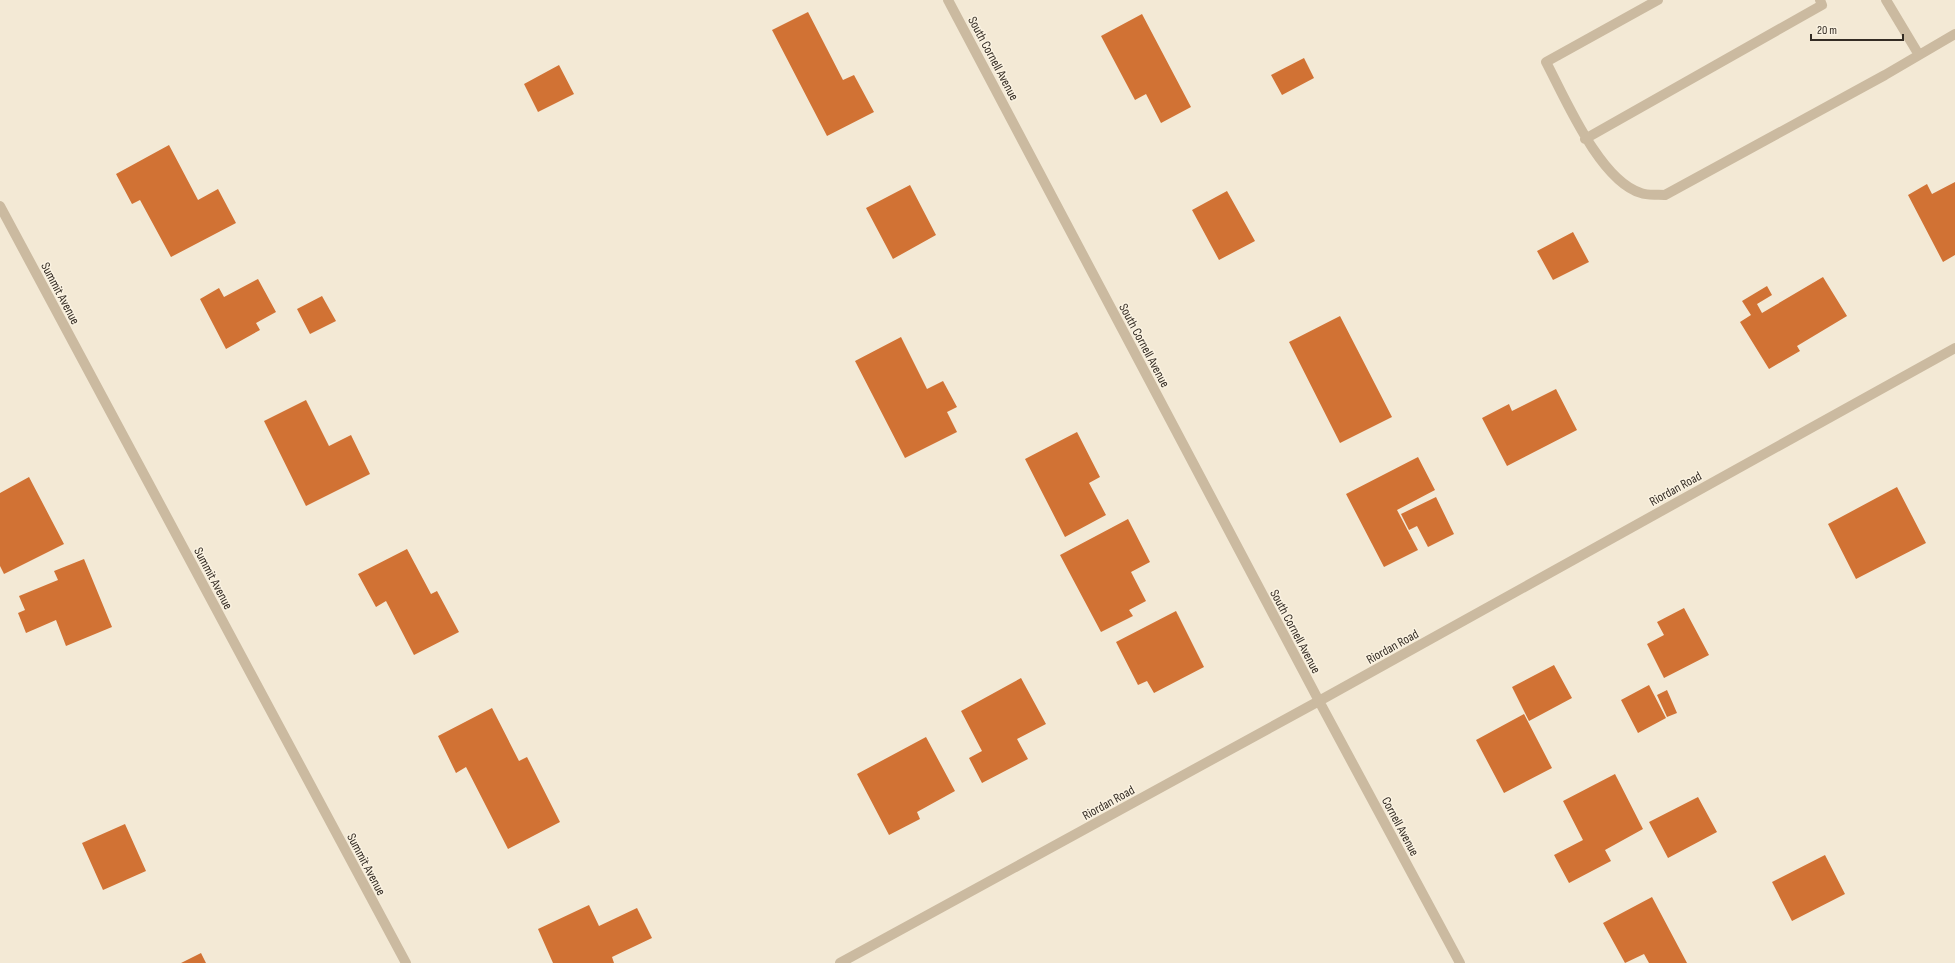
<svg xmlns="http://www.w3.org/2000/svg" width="1955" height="963" viewBox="0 0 1955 963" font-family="'Sofia Sans Condensed',sans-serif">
<rect width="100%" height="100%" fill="#f3e9d5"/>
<!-- building -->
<path fill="#d17234" d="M808,12L843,80L854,75L874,112L827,136L772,30Z
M1142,14L1191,107L1161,123L1146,94L1135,100L1101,36Z
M1304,58L1314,78L1282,95L1271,75Z
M559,65L574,94L538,112L524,84Z
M169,145L198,200L218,189L236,223L171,257L140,200L132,204L116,174Z
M1955,182V255L1943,262L1908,195L1927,184L1932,194Z
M910,185L936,235L893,259L866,208Z
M1227,191L1255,241L1219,260L1192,210Z
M1573,232L1589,262L1553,280L1537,251Z
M1823,277L1847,316L1797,346L1800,351L1769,369L1740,322L1751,315L1742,301L1767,286L1772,295L1757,304L1762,313Z
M258,279L276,312L256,323L260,330L226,349L200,299L219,288L224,297Z
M322,296L336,321L310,334L297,309Z
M1340,316L1392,417L1340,443L1289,342Z
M901,337L927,389L943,381L957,407L947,412L957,432L905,458L855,361Z
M1556,389L1577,430L1507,466L1482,418L1509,404L1512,411Z
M306,400L329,446L351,435L370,474L306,506L264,421Z
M1077,432L1100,477L1089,483L1106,515L1065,537L1025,459Z
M1418,457L1435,490L1397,510L1418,550L1384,567L1346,494Z
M29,477L64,544L4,574L0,566V493Z
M1897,487L1926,543L1856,579L1828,524Z
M1436,497L1454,534L1428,547L1417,526L1409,530L1401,514Z
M1128,519L1150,562L1131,572L1146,601L1129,610L1133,616L1101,632L1060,555Z
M407,549L431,594L437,591L459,632L414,655L386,601L376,607L358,574Z
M84,559L112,627L66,646L56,620L26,633L18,613L25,610L19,596L58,580L54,571Z
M1684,608L1709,655L1664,678L1647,644L1664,635L1657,622Z
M1176,611L1204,667L1154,693L1147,681L1138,685L1116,642Z
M1554,665L1572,698L1529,721L1512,687Z
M1021,678L1046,724L1017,739L1028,759L982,783L969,758L982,751L961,711Z
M1649,685L1666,718L1638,733L1621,700Z
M1667,690L1677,713L1667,717L1657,695Z
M492,708L519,761L527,757L560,822L508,849L466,767L456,773L438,736Z
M1524,714L1552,768L1504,793L1476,740Z
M926,737L955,791L917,812L920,819L889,835L857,774Z
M1615,774L1643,829L1605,850L1611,861L1569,883L1554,855L1583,840L1563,801Z
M1698,797L1717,832L1668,858L1649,822Z
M125,824L146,871L103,890L82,843Z
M1825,855L1845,894L1792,921L1772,882Z
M1652,897L1687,963H1649L1644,954L1625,963L1603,923Z
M589,905L599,926L637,908L652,938L612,957L614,963H553L538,929Z
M201,953L206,963H181Z"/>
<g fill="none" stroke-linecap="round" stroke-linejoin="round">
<!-- lane -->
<path stroke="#cbbaa0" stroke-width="10" d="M1658,0L1546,62C1565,98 1600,181 1641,193C1648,196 1658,194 1665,195L1885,75L1955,34
M1886,0L1919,55
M1585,139L1822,5L1820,0"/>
<!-- street -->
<path stroke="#cbbaa0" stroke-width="10" d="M948,0L1319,701L1460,963
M0,206L406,963
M840,963L1319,701L1955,348"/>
</g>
<g text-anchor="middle" stroke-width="3" stroke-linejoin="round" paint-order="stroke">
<!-- street labels -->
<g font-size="13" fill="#342c24" stroke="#faf2e1">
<text transform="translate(994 58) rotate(62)" y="5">South Cornell Avenue</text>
<text transform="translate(61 293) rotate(62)" y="5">Summit Avenue</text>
<text transform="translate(1145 345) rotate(62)" y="5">South Cornell Avenue</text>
<text transform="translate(1675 488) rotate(-29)" y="5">Riordan Road</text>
<text transform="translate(214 578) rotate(62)" y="5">Summit Avenue</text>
<text transform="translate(1296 631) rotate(62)" y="5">South Cornell Avenue</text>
<text transform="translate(1392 646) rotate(-29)" y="5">Riordan Road</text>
<text transform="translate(1108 802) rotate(-29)" y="5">Riordan Road</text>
<text transform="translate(1401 826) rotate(62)" y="5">Cornell Avenue</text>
<text transform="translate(367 864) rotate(62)" y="5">Summit Avenue</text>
</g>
</g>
<!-- scale -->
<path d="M1811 34v6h92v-6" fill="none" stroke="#342c24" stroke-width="2"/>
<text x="1817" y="34" font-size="12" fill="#342c24" stroke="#faf2e1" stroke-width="3" paint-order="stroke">20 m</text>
</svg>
